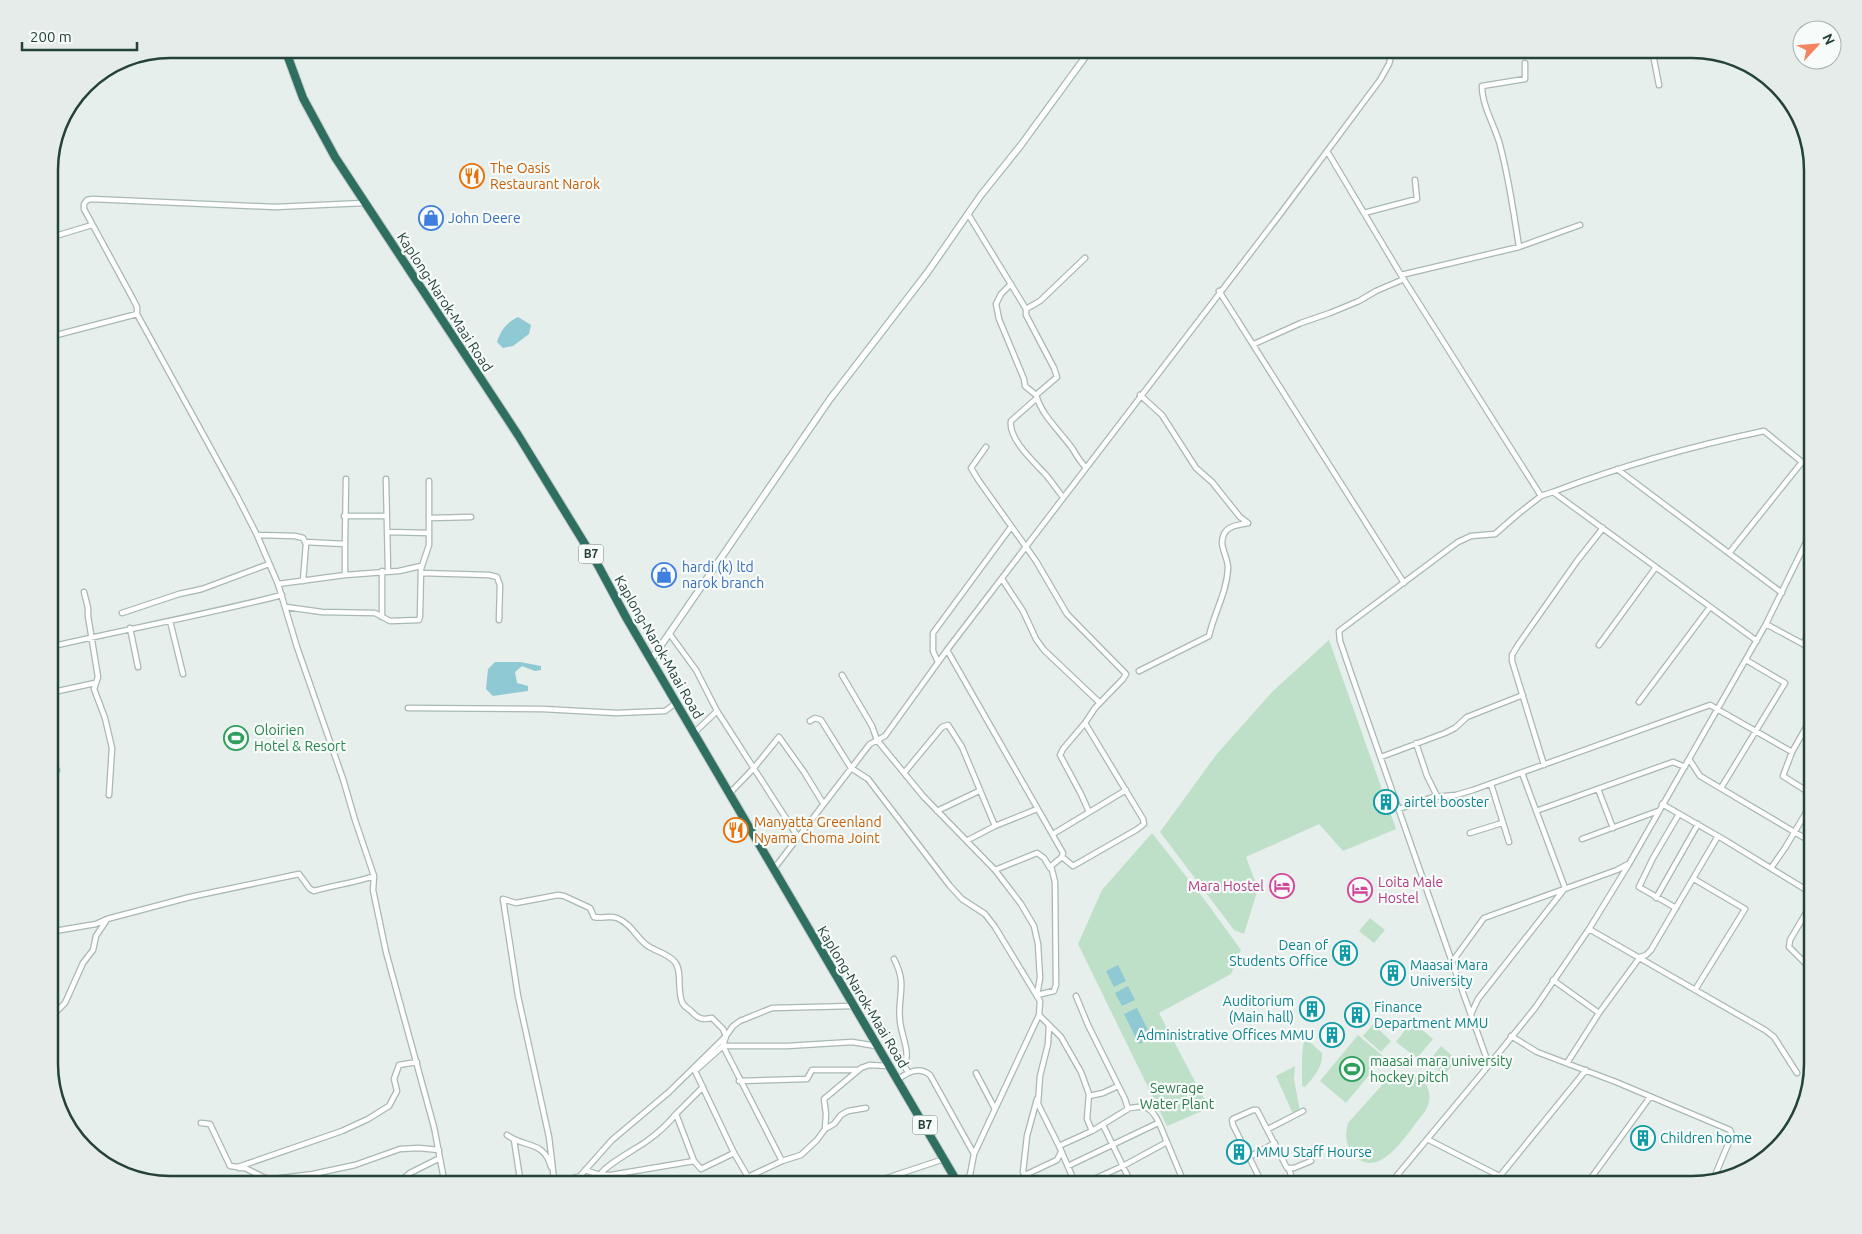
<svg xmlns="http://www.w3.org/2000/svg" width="1862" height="1234" viewBox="0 0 1862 1234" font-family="Ubuntu,sans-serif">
<rect width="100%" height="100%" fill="#e6efeb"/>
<!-- green -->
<path fill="#bfe0c8" d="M1329,640L1396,829L1343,851L1319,824L1246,857L1258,889L1244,934L1234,930L1160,832L1216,755L1273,691Z
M1152,833L1204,899L1241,950L1231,974L1159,1013L1209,1108L1167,1126L1078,944L1102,890Z
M1370,918L1385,930L1374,943L1359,931Z
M1412,1021L1433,1039L1417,1058L1396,1042Z
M1373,1024L1391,1041L1381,1052L1363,1036Z
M1358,1035L1384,1057L1346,1103L1320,1081Z
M1304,1037L1322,1053C1323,1067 1314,1077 1305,1087L1302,1086V1058Z
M1441,1046L1457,1060L1444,1075L1428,1062Z
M1295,1066L1294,1079L1300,1111L1293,1114L1276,1076Z
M1398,1072C1416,1071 1435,1084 1428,1105C1426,1112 1418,1120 1413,1127C1401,1143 1376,1179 1354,1155C1345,1145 1345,1134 1348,1123L1391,1075Z"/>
<!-- water -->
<path fill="#8ec9d4" d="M518,317L531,325L529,334L513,346L503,348L497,342C501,330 506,323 518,317Z
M495,662H520L541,666V670L535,671L522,666L515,672L517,683L528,686V691L493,696L486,689L488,669Z
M1118,965L1126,981L1114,987L1106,971Z
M1128,986L1135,1000L1122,1006L1115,993Z
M1137,1008L1152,1038L1139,1044L1124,1014Z"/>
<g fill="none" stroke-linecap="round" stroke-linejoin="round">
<defs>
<path id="street" d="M1652,49L1659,85
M1327,151L1401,275L1541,496
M1364,213L1417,199L1415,180
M968,214L1026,309V315L1054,368L1057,377L1036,395C1042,416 1059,430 1072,448C1076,455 1080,461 1085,467
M49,238L92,225
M1519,247C1514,213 1509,179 1500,145C1495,126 1482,106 1482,86L1525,79V63
M1401,275L1519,247L1580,225
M1011,284L1001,294L996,304L999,319L1024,379L1025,386L1036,395
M1219,291L1404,583
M1026,309L1040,301L1085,258
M137,314L237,496L257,535L278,584L297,647L343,779L355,820L374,876L373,890L386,952L434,1127L445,1185
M49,337L137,314V307L133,299L84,209V204L87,200L92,199L275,207L364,203
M1254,344L1301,323L1330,313L1359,301L1376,291L1404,279
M1037,398L1011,421C1008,439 1035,463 1046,475C1052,482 1057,490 1063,497
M986,447L971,468L979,481L1036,561L1067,614L1126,674L1123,679L1095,708L1085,723L1063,749L1060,755L1081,794L1089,812
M1617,469L1782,593
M386,479L388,571
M1553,492C1621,466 1692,446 1764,431L1802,462L1730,552
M344,516H386
M430,518L471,517
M388,532L429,533
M257,535L295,536L303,538L306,544L303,581
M305,542L345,544L346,479
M421,573L489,575L497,577L500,585L499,620
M345,575V544
M1002,579L1023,611L1036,639L1044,650L1100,703
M278,584L345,575L399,571L421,566
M84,592L88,608V616L98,677L94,689L105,718L112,748L109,795
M286,607L322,612L375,613L390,621L419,620L420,616L421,569L429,545V481
M122,613L179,594L202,589L269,564
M382,617V571
M170,621L183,674
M1766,624L1803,644L1813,652
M130,628L138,667
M669,633L696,670L717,711L798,837
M1803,644L1813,626
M1599,645L1656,567
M49,647C127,629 205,615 282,595
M938,662L933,651V633L1011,527
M1139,671L1209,636C1214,613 1227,592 1228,568C1228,556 1218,546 1224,534C1228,525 1240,525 1248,523L1240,517L1212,482L1196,468L1162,415L1140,395
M842,675L872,726L877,740L923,796L995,870L1021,904L1034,926L1038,944L1040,978L1037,995L1054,991L1056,985L1055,882L1051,866L1062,857L1063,853L947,650
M49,693L95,683
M1639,702L1710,607
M408,708L543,709L616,713L665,711L676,703
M1813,715L1792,752L1783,776L1813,795
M810,721L815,718L821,720L851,768L868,779L950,886L962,899L985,914L995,927L1040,1001L1039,1015L974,1154L970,1175L959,1185
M1806,729L1813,734
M694,733L717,711
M1416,743L1427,776L1437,796
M1381,757L1445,733L1455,728L1467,717L1523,695
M1689,759L1700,776L1813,843
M1544,765L1512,661V655L1518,645L1577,561L1603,528
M49,772L57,770
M904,773L942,727L948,725L962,747L995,826
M1491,784L1509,842
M1721,788L1785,683L1746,660
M1598,789L1613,828
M729,794L753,769L779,737L804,772L823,803
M1662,804L1723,839L1813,894
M1399,809L1433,797L1456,795L1473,790L1710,705L1792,752
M937,811L979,791
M1536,811L1673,762L1685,767
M1470,833L1502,823
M1053,834L1126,790
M1582,839L1658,811
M968,840L995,826L1037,809
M1062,857L1073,866L1136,830L1144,824L1143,819L1085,723
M1771,868L1785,848L1813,801
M773,870L866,749L870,744L885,736L947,650L1281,213L1380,80L1389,64L1393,49
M995,870L1037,853L1044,858L1050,868
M1694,879L1745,909L1695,990
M558,895L564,896L590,908L594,917C602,919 609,915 617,918C632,924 637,939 648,946C657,952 667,953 675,962C683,972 676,992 683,1004C685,1007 689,1009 692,1012C698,1019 703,1020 712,1018L723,1029L726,1036L669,1092L612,1140L580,1176L563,1181L554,1179L549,1137L518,996L503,899L516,903Z
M1656,898L1698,824
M1813,901L1790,940L1789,947L1813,971
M1676,908L1639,887L1653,858L1679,814
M1589,929L1765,1030L1774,1037L1797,1073
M49,932L96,924L107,919L190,897L299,874L310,889L314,891C334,885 355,883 374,876
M894,959C908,986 897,995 900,1021C902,1039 910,1048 905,1067L908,1072
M1452,962L1484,918L1617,870L1628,864
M1553,980L1599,1013
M1471,1014L1478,999L1565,888L1522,773
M53,1015L65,1003L83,963L93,950L96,936L106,921
M1039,1015L1061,1037L1081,1072L1089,1094L1087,1119L1092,1131
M1049,1025L1048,1044L1040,1076L1038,1104L1059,1146L1076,1185
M1511,1036L1537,1052L1616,1082L1730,1130L1732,1135L1713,1180
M723,1046H787L852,1042L876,1046
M723,1046L782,1161
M1567,1063L1599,1013L1640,957L1646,955L1651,950L1718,836
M1489,1065L1535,1008L1589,929L1629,864L1766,624L1813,528
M976,1073L995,1109
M897,1080C908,1072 919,1066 930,1075L974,1154
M739,1081L807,1079L812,1070H858
M703,1087L676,1114L694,1161L701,1169L734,1153L695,1071L723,1046L726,1036L733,1026L740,1021L772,1008L853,1006
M1089,1096L1103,1093L1118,1086
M1128,1108C1133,1108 1139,1106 1145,1107C1157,1111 1162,1132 1167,1142
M676,1114C668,1124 658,1133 647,1141C636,1149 605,1165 600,1175H611L694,1161
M201,1123L210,1124L230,1166L238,1167L342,1131L368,1119L389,1106L397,1091L394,1079L399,1065L417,1062
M1103,1125L1132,1185
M825,1129L826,1114L824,1099L861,1068L869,1065L889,1066
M1268,1129L1303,1111
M507,1135C524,1148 544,1140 551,1167
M514,1140L521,1185
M1429,1140L1517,1185
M1059,1146L1092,1131L1128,1109L1125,1099L1088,1025L1076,996
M734,1153L748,1177
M1249,1157L1275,1143
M1068,1166L1158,1123
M239,1168H245L265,1178L273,1179L313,1174L355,1165L400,1149L419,1148L439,1150
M1289,1169L1294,1185
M585,1170L600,1175
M1025,1175L1023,1172L1027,1136L1037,1099
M1500,1176L1586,1070
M396,1185L410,1173L440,1158
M752,1185L748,1177L782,1161L801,1155L817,1140L825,1129L834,1124L841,1115L848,1111L866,1108
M866,1185L944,1159
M1030,1185L1025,1175L1057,1160L1061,1152
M1081,1185L1123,1166L1167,1142L1185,1185
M1263,1185L1233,1125L1232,1120L1233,1119L1253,1110H1257L1287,1168H1294L1311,1161
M1284,1185L1292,1181
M1389,1185L1489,1065L1452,962L1352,676L1340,641L1339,631L1458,542L1471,536L1495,534L1518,514L1541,496L1553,492L1757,641
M1409,1185L1412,1182L1418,1180L1425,1185
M1586,1185L1650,1097"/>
<path id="secondary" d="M651,660L830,399L927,273L981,195L1021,145L1091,49"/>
<path id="highway" d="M285,49L303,98L335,157L518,435L599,567L627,619L959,1185"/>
</defs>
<!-- street casing -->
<use href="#street" stroke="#a8b8b2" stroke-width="7"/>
<!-- secondary casing -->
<use href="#secondary" stroke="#a4bbb3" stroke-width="8"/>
<!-- highway casing -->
<use href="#highway" stroke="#c2cac8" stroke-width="10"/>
<!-- street -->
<use href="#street" stroke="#fff" stroke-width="4.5"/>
<!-- secondary -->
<use href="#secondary" stroke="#fff" stroke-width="5.5"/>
<!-- highway -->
<use href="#highway" stroke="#2f6f62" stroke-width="8"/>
</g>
<!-- icons -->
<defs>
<symbol id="restaurant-ring" viewBox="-11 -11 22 22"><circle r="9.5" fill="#f7fbf9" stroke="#e8710a" stroke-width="1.5"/><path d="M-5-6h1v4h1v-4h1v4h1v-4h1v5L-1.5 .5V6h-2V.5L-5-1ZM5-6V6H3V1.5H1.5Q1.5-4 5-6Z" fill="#e8710a"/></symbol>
<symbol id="shop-ring" viewBox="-11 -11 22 22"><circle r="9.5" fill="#f7fbf9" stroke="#3f7fe0" stroke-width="1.5"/><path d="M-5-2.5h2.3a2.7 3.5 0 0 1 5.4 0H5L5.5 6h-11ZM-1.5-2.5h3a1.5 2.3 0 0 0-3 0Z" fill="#3f7fe0"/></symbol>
<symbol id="stadium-ring" viewBox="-11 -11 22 22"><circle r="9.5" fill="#f7fbf9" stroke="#2e9e5b" stroke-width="1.5"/><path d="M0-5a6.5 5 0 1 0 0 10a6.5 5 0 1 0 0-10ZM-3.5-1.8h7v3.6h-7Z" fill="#2e9e5b"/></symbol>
<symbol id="building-ring" viewBox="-11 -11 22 22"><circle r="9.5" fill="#f7fbf9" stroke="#0f9aa8" stroke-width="1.5"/><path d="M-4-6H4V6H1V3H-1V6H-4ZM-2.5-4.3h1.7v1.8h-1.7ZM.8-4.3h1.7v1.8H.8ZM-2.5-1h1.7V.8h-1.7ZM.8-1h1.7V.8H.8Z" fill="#0f9aa8"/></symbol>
<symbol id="hotel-ring" viewBox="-11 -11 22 22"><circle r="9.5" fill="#f7fbf9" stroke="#d1479c" stroke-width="1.5"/><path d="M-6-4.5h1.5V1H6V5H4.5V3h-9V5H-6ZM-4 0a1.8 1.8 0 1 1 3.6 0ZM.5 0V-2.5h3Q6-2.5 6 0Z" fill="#d1479c"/></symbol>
</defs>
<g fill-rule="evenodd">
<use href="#restaurant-ring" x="458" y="162" width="28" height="28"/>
<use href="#shop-ring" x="417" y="204" width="28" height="28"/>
<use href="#shop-ring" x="650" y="561" width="28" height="28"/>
<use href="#stadium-ring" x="222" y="724" width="28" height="28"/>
<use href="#building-ring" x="1372" y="788" width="28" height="28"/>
<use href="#restaurant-ring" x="722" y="816" width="28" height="28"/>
<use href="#hotel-ring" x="1268" y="872" width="28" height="28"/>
<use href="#hotel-ring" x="1346" y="876" width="28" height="28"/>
<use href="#building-ring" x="1331" y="939" width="28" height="28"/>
<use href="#building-ring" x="1379" y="959" width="28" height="28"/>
<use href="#building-ring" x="1298" y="995" width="28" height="28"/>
<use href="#building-ring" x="1343" y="1001" width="28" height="28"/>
<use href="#building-ring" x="1318" y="1021" width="28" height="28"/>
<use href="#stadium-ring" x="1338" y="1055" width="28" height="28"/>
<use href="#building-ring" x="1629" y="1124" width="28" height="28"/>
<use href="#building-ring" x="1225" y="1138" width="28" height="28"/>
</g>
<g text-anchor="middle" stroke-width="4.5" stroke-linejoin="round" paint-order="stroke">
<!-- shield labels -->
<g fill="#f7fbf9" stroke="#637a73" stroke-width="1">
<rect x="578.5" y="544.5" width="25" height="19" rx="4"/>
<rect x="912.5" y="1115.5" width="25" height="19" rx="4"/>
</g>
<g font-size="12" font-weight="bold" fill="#24423a">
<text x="591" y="558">B7</text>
<text x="925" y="1129">B7</text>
</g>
<!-- food labels -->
<g font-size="14" fill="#c56008" stroke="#f7fbf9" text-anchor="start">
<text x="490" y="173">The Oasis<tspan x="490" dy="16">Restaurant Narok</tspan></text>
<text x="754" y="827">Manyatta Greenland<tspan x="754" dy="16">Nyama Choma Joint</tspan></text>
</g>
<!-- shop labels -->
<g font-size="14" fill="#366cbe" stroke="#f7fbf9" text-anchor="start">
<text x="448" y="223">John Deere</text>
<text x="682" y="572">hardi (k) ltd<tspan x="682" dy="16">narok branch</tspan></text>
</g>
<!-- street labels -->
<g font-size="14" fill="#24423a" stroke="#f7fbf9">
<text transform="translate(445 302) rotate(57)" y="5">Kaplong-Narok-Maai Road</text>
<text transform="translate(659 647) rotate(60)" y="5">Kaplong-Narok-Maai Road</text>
<text transform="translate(863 997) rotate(59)" y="5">Kaplong-Narok-Maai Road</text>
</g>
<!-- leisure labels -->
<g font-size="14" fill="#27864d" stroke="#f7fbf9" text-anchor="start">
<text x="254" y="735">Oloirien<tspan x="254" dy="16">Hotel &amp; Resort</tspan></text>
<text x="1370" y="1066">maasai mara university<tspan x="1370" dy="16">hockey pitch</tspan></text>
</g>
<!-- culture labels -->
<g font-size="14" fill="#0d838f" stroke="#f7fbf9" text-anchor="start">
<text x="1404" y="807">airtel booster</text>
<text x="1328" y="950" text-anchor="end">Dean of<tspan x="1328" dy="16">Students Office</tspan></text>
<text x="1410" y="970">Maasai Mara<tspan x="1410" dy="16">University</tspan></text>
<text x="1294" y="1006" text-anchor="end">Auditorium<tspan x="1294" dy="16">(Main hall)</tspan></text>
<text x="1374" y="1012">Finance<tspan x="1374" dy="16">Department MMU</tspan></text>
<text x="1314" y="1040" text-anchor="end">Administrative Offices MMU</text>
<text x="1660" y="1143">Children home</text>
<text x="1256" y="1157">MMU Staff Hourse</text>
</g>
<!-- hotel labels -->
<g font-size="14" fill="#b23c85" stroke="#f7fbf9" text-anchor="start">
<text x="1378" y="887">Loita Male<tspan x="1378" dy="16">Hostel</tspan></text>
<text x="1264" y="891" text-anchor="end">Mara Hostel</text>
</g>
<!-- park labels -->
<g font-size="14" fill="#2d7a4b" stroke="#f7fbf9">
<text x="1177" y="1093">Sewrage<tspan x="1177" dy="16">Water Plant</tspan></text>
</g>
</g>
<!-- crop -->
<path d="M0 0H1862V1234H0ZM170 58H1692A112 112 0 0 1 1804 170V1064A112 112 0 0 1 1692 1176H170A112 112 0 0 1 58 1064V170A112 112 0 0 1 170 58Z" fill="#e6ecea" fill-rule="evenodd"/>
<path fill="none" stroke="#24423a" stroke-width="2.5" d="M170 58H1692A112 112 0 0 1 1804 170V1064A112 112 0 0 1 1692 1176H170A112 112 0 0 1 58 1064V170A112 112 0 0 1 170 58Z"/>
<!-- north arrow -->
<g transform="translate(1817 45) rotate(64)"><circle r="24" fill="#f7fbf9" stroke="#a3b1ad"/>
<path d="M0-4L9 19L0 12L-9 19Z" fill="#f4845f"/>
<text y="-8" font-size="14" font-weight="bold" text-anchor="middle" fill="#24423a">N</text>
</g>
<!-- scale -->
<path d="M22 42v8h115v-8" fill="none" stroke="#24423a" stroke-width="2.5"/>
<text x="30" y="42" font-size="15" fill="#24423a" stroke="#f7fbf9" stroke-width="4" paint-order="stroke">200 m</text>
</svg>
